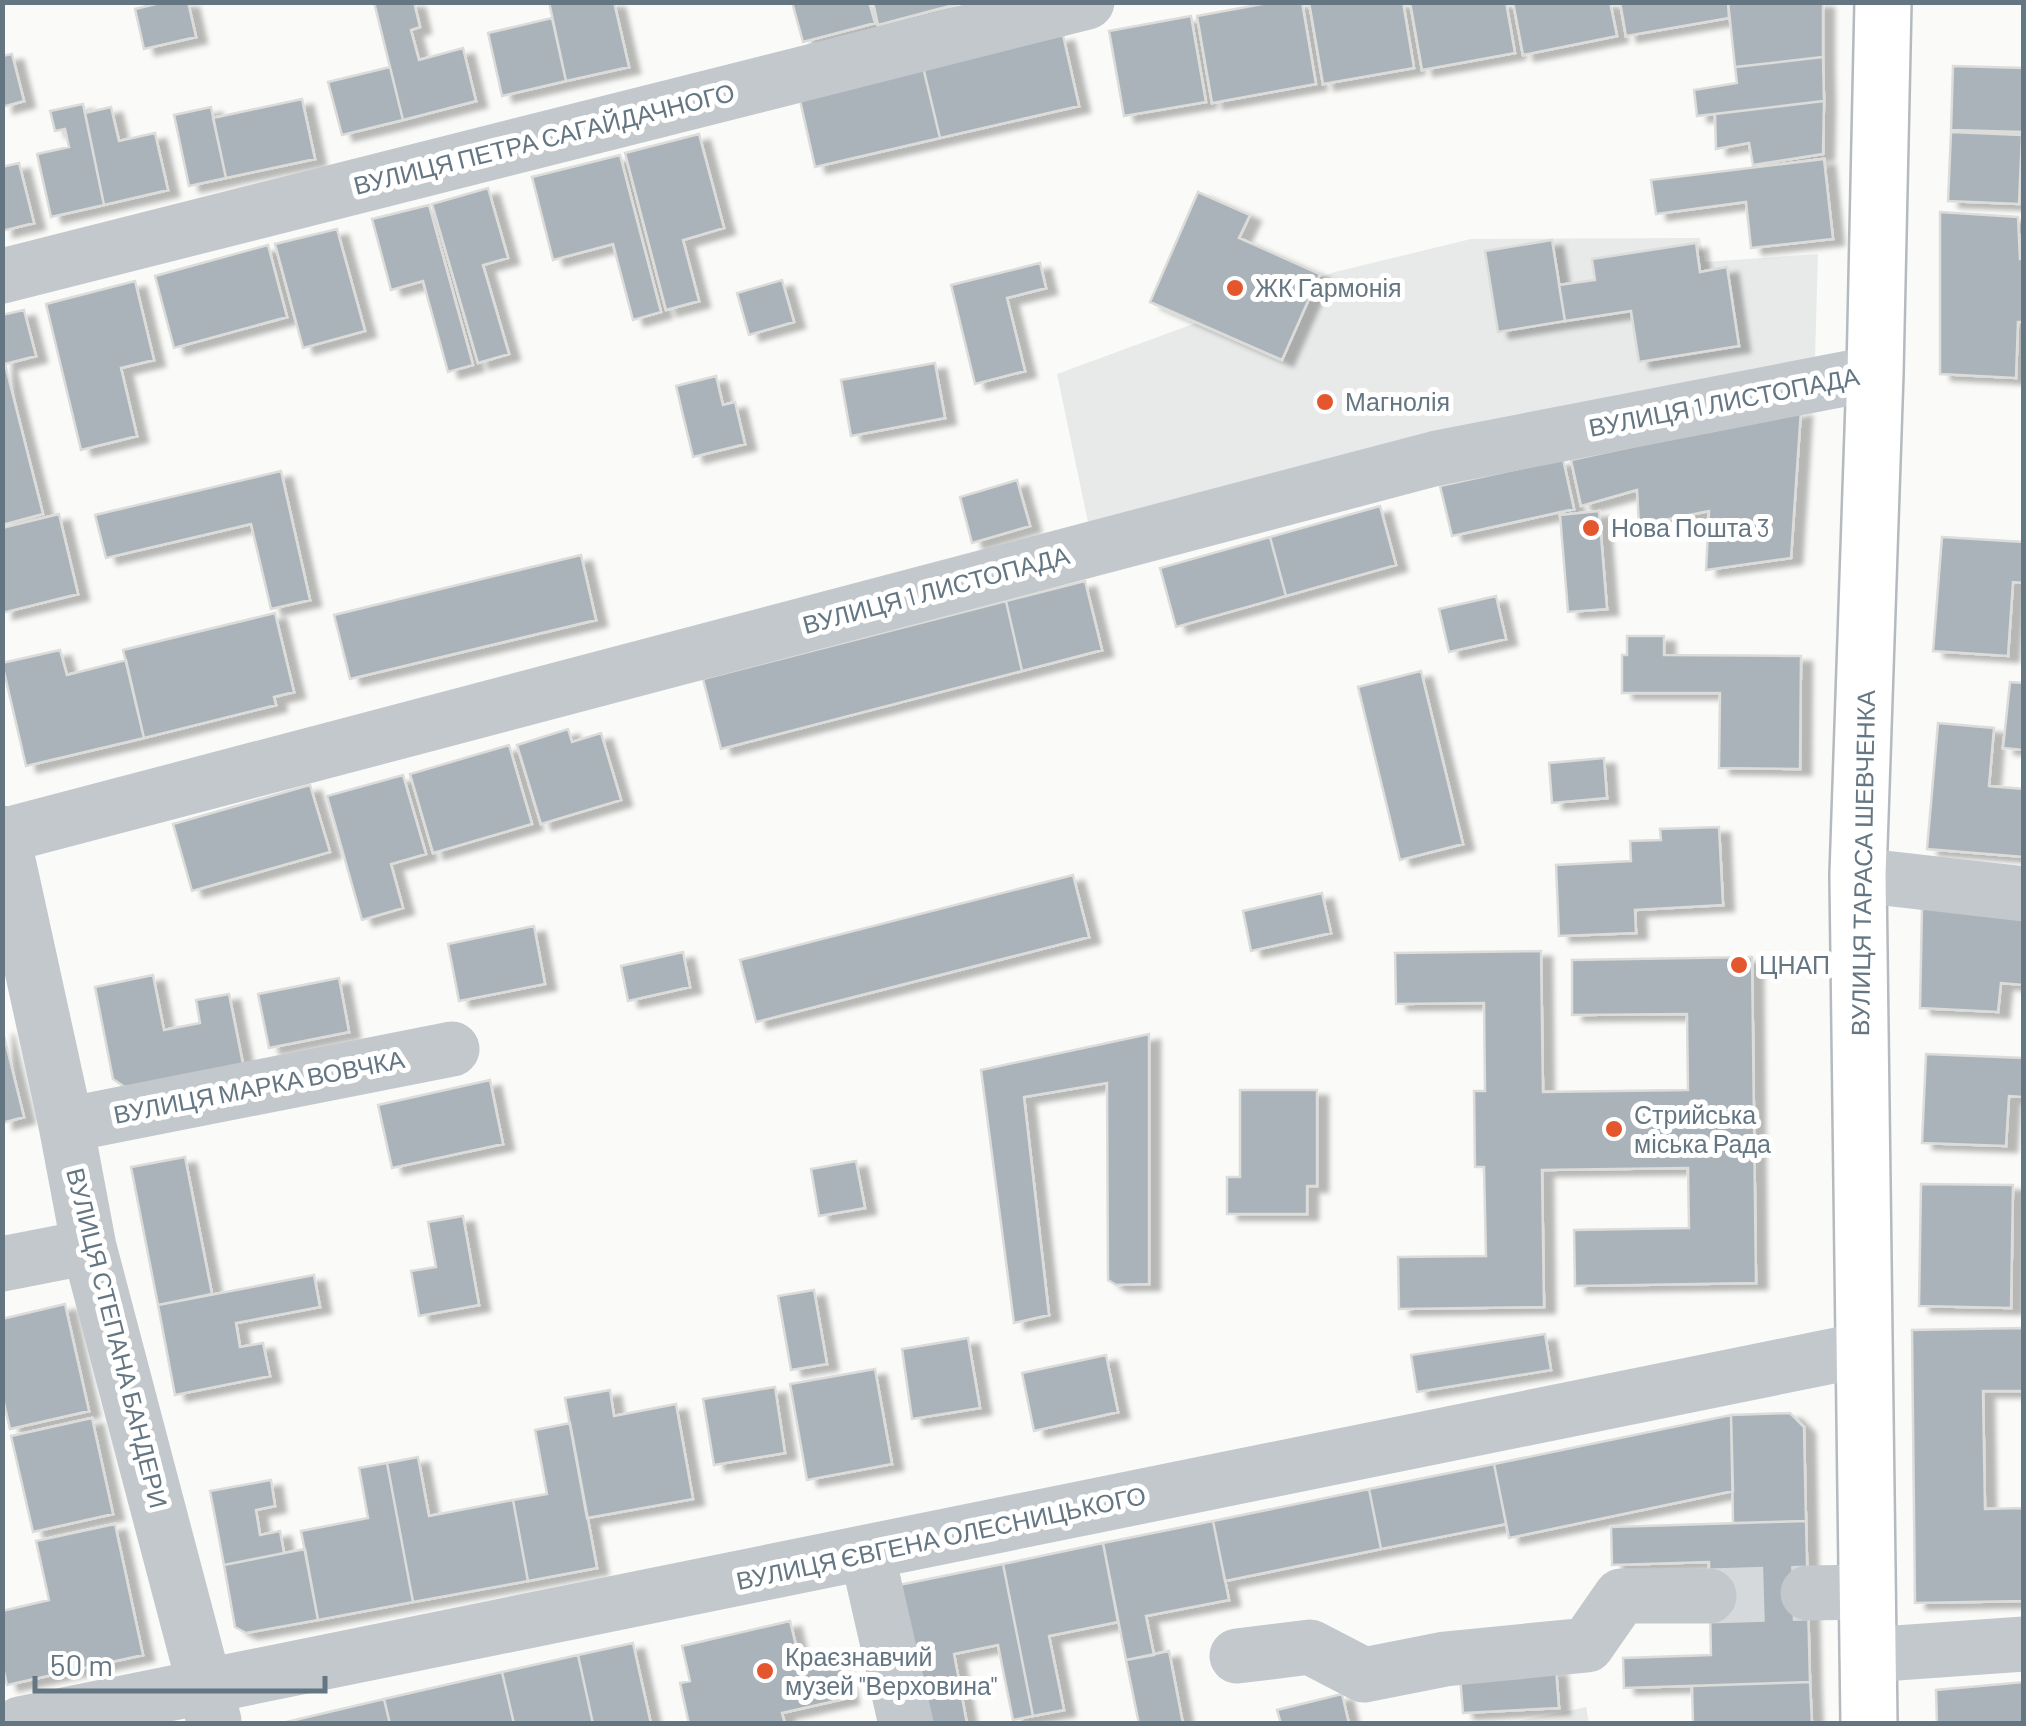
<svg xmlns="http://www.w3.org/2000/svg" width="2026" height="1726" viewBox="0 0 2026 1726" font-family="Barlow,sans-serif">
<defs>
<filter id="shadow"><feDropShadow dx="11" dy="6" stdDeviation="2.5" flood-color="#0004"/></filter>
</defs>
<rect width="100%" height="100%" fill="#fafaf8"/>
<!-- built -->
<path fill="#e8e9e9" d="M1700,238L1705,262L1818,254L1815,358L1089,527L1057,374L1335,272L1471,239Z
M1586,1707L1589,1723H1507L1564,1712Z"/>
<!-- building -->
<path fill="#aab3b9" stroke="#dcdcda" stroke-width="2.5" filter="url(#shadow)" d="M164,2H188L196,37L144,49L135,9Z
M374,2H414L420,27L411,30L419,60L463,48L476,101L403,120Z
M549,2H614L629,67L566,81Z
M792,2H869L875,23L803,42Z
M873,2H961V3L878,25Z
M1273,2H1302L1316,84L1212,103L1197,16Z
M1309,2H1403L1414,68L1323,84Z
M1410,2H1506L1515,53L1422,70Z
M1513,2H1610L1617,36L1523,55Z
M1620,2H1728L1729,18L1626,36Z
M1728,2H1823V57L1735,67Z
M1191,16L1206,102L1124,116L1109,31Z
M552,18L566,81L502,96L488,33Z
M1063,35L1079,106L940,138L923,67Z
M12,54L24,101L2,107V56Z
M1823,57L1824,101L1697,116L1694,90L1737,83L1735,67Z
M1953,66L2024,68V132L1951,130Z
M390,67L403,120L342,135L328,82Z
M923,67L940,138L815,167L799,96Z
M302,99L315,159L226,178L213,118Z
M1824,101L1823,154L1753,165L1749,143L1716,149L1715,114Z
M83,104L104,205L51,217L37,154L69,147L65,129L55,131L50,111Z
M111,107L119,141L155,133L168,190L104,205L85,113Z
M211,107L226,178L189,186L174,115Z
M1951,132L2022,135L2019,204L1948,201Z
M699,134L724,228L683,240L699,301L666,310L625,153Z
M620,155L661,312L633,320L613,244L553,260L532,177Z
M1824,159L1833,239L1751,248L1746,202L1656,214L1651,180Z
M19,163L34,223L2,231V167Z
M488,188L508,258L483,265L509,354L478,363L432,204Z
M1198,192L1250,215L1239,238L1320,274L1282,360L1150,302Z
M429,205L473,365L448,372L423,281L391,290L372,219Z
M1940,212L2018,217L2020,259H2024V322H2018L2016,378L1940,374Z
M337,229L365,331L303,348L275,244Z
M1552,240L1565,321L1498,332L1485,251Z
M1696,243L1700,272L1727,267L1739,346L1639,362L1631,311L1565,321L1559,285L1595,280L1592,259Z
M268,245L287,317L174,348L155,276Z
M1040,263L1046,288L1007,298L1025,371L975,384L951,285Z
M782,280L794,322L749,335L737,293Z
M135,281L154,360L121,368L137,436L81,450L46,304Z
M24,310L36,356L5,364L43,514L2,525V315Z
M935,363L945,418L851,436L841,380Z
M716,376L723,405L735,402L745,444L693,457L676,386Z
M1801,410L1791,558L1706,570L1709,511L1639,525L1637,490L1581,506L1571,460Z
M1563,459L1574,509L1452,536L1440,486Z
M281,471L310,600L271,609L251,524L106,558L95,515Z
M1017,480L1030,526L972,543L960,497Z
M1380,506L1396,565L1286,596L1270,537Z
M1599,511L1607,609L1568,612L1560,515Z
M59,514L78,594L2,613V528Z
M1270,537L1286,596L1176,627L1160,568Z
M1942,537L2024,542V583L2013,582L2008,656L1933,651Z
M581,555L596,620L350,679L334,615Z
M1085,581L1102,650L1022,671L1006,601Z
M1496,596L1506,639L1449,652L1439,609Z
M1006,601L1022,671L721,749L703,679Z
M275,613L294,692L274,697L276,705L144,738L123,650Z
M1627,636H1664V655L1801,656L1800,769L1719,768L1720,693H1622V655H1627Z
M60,650L67,675L126,660L144,738L26,766L2,663Z
M1421,671L1463,844L1400,860L1358,687Z
M2010,682L2024,683V750L2003,748Z
M1938,723L1994,728L1989,786L2024,789V857L1927,849Z
M568,729L572,742L601,733L621,800L541,824L517,745Z
M509,745L532,824L433,853L410,774Z
M1604,758L1607,798L1552,803L1549,763Z
M403,775L426,854L391,864L403,908L362,920L327,796Z
M310,785L330,852L192,891L173,824Z
M1719,827L1723,905L1635,910L1636,933L1559,936L1556,865L1631,861L1630,841L1661,840L1660,829Z
M1073,875L1089,937L756,1022L740,960Z
M1322,893L1331,933L1251,951L1243,911Z
M2024,903V985L2001,983L1998,1012L1920,1008L1922,907Z
M534,926L545,984L459,1001L448,944Z
M1541,951L1543,1092L1688,1090L1687,1014L1572,1015V960L1752,957L1756,1283L1575,1286L1574,1230L1689,1228L1688,1168L1542,1170L1544,1307L1399,1309L1398,1257L1486,1256L1484,1167H1475L1474,1091H1485L1484,1003L1396,1004L1395,953Z
M683,952L690,987L628,1001L621,966Z
M153,975L164,1030L200,1023L196,1000L229,994L243,1064L126,1088L113,1079L95,987Z
M339,978L349,1032L269,1048L258,994Z
M2,1028L24,1117L2,1123Z
M1149,1034V1284L1116,1285L1108,1280L1107,1083L1024,1097L1049,1315L1014,1323L981,1070Z
M1926,1054L2024,1058V1097L2009,1096L2006,1146L1922,1143Z
M490,1080L503,1144L392,1168L378,1105Z
M1240,1090H1317V1186H1307V1214H1227V1177H1240Z
M185,1157L212,1294L158,1305L131,1167Z
M856,1161L865,1208L819,1216L811,1169Z
M1921,1184L2013,1185L2011,1308L1919,1306Z
M463,1216L479,1305L419,1316L411,1271L436,1267L428,1222Z
M314,1275L320,1307L236,1323L240,1347L263,1343L270,1376L175,1395L158,1305Z
M814,1290L827,1364L791,1370L778,1296Z
M65,1304L89,1411L10,1429L2,1394V1319Z
M2024,1328V1391H1983L1985,1509L2024,1508V1601L1915,1603L1912,1330Z
M1545,1334L1551,1370L1417,1392L1411,1355Z
M968,1338L980,1408L912,1419L902,1349Z
M1106,1355L1118,1412L1034,1431L1022,1373Z
M875,1369L892,1464L807,1480L790,1384Z
M775,1387L785,1453L714,1465L703,1399Z
M610,1390L614,1416L676,1404L693,1499L587,1518L565,1398Z
M1790,1413L1804,1427L1806,1521L1733,1523L1731,1415Z
M1731,1415L1733,1491L1509,1538L1494,1464Z
M92,1418L113,1514L33,1532L11,1436Z
M570,1423L597,1568L528,1581L513,1500L547,1494L535,1430Z
M418,1457L429,1516L513,1500L528,1581L413,1602L387,1463Z
M387,1463L413,1602L318,1620L301,1531L368,1518L359,1468Z
M1494,1464L1506,1524L1381,1549L1369,1489Z
M271,1480L275,1506L256,1510L260,1535L280,1531L284,1553L224,1565L210,1491Z
M1369,1489L1381,1549L1225,1581L1213,1521Z
M1213,1521L1229,1600L1146,1616L1154,1655L1126,1660L1103,1543Z
M1806,1521L1810,1682L1624,1688L1623,1658L1711,1655L1709,1562L1612,1565L1611,1527Z
M115,1524L143,1655L7,1685L2,1663V1611L49,1600L36,1541Z
M1103,1543L1118,1622L1049,1636L1064,1710L1033,1716L1003,1564Z
M305,1549L318,1620L246,1633L235,1627L224,1565Z
M1003,1564L1033,1716L1013,1720L998,1645L954,1654L967,1724H926L899,1585Z
M790,1621L800,1662L839,1654L848,1698L782,1713L785,1724H689L680,1683L690,1681L682,1646Z
M633,1643L651,1724H593L578,1655Z
M1169,1651L1183,1724H1139L1126,1660Z
M578,1655L593,1724H514L502,1672Z
M1556,1669L1559,1708L1463,1713L1460,1676Z
M502,1672L514,1724H390L384,1699Z
M1810,1682L1812,1724L1693,1723L1692,1686Z
M2024,1682V1724H1937L1936,1690Z
M1342,1694L1349,1724H1281L1277,1710Z
M384,1699L390,1724H278Z"/>
<g fill="none" stroke-linecap="round" stroke-linejoin="round">
<!-- minor-tunnel -->
<path stroke="#d5d9db" stroke-width="55" stroke-dasharray="55 28" stroke-linecap="butt" d="M1709,1596L1808,1593"/>
<defs>
<path id="major" d="M1869,1724L1858,875L1875,373L1883,2"/>
</defs>
<!-- major casing -->
<use href="#major" stroke="#b5babe" stroke-width="60"/>
<!-- minor -->
<path stroke="#c3c8cc" stroke-width="55" d="M2,276L1087,2
M2,833L66,1125L89,1247L214,1721
M3,836L1437,458L1875,373
M1858,875L2024,894
M66,1125L452,1049
M2,1264L89,1247
M867,1553L906,1724
M1808,1593L1867,1592
M1868,1655L2024,1644
M1237,1656L1310,1647L1364,1675L1445,1659L1587,1645L1621,1596H1709
M20,1724L1862,1350"/>
<!-- major -->
<use href="#major" stroke="#fff" stroke-width="55"/>
</g>
<!-- markers -->
<g fill="#e4572e" stroke="#fff" stroke-width="4">
<circle cx="1235" cy="288" r="10"/>
<circle cx="1325" cy="402" r="10"/>
<circle cx="1591" cy="528" r="10"/>
<circle cx="1739" cy="965" r="10"/>
<circle cx="1614" cy="1129" r="10"/>
<circle cx="765" cy="1671" r="10"/>
</g>
<g text-anchor="middle" stroke-width="10" stroke-linejoin="round" paint-order="stroke">
<!-- street labels -->
<g font-size="25" fill="#657683" stroke="#fff">
<text transform="translate(544 139) rotate(-14)" y="9">ВУЛИЦЯ ПЕТРА САГАЙДАЧНОГО</text>
<text transform="translate(1724 402) rotate(-11)" y="9">ВУЛИЦЯ 1 ЛИСТОПАДА</text>
<text transform="translate(936 590) rotate(-15)" y="9">ВУЛИЦЯ 1 ЛИСТОПАДА</text>
<text transform="translate(1863 863) rotate(-89)" y="9">ВУЛИЦЯ ТАРАСА ШЕВЧЕНКА</text>
<text transform="translate(259 1087) rotate(-11)" y="9">ВУЛИЦЯ МАРКА ВОВЧКА</text>
<text transform="translate(117 1338) rotate(76)" y="9">ВУЛИЦЯ СТЕПАНА БАНДЕРИ</text>
<text transform="translate(941 1538) rotate(-12)" y="9">ВУЛИЦЯ ЄВГЕНА ОЛЕСНИЦЬКОГО</text>
</g>
<!-- poi labels -->
<g font-size="25" fill="#657683" stroke="#fff" text-anchor="start">
<text x="1255" y="297">ЖК Гармонія</text>
<text x="1345" y="411">Магнолія</text>
<text x="1611" y="537">Нова Пошта 3</text>
<text x="1759" y="974">ЦНАП</text>
<text x="1634" y="1124">Стрийська<tspan x="1634" dy="29">міська Рада</tspan></text>
<text x="785" y="1666">Краєзнавчий<tspan x="785" dy="29">музей "Верховина"</tspan></text>
</g>
</g>
<!-- border -->
<rect width="2026" height="1726" fill="none" stroke="#657683" stroke-width="10"/>
<!-- scale -->
<path d="M35 1676v15h290v-15" fill="none" stroke="#657683" stroke-width="5"/>
<text x="50" y="1676" font-size="30" fill="#657683" stroke="#ffffff" stroke-width="8" paint-order="stroke">50 m</text>
</svg>
